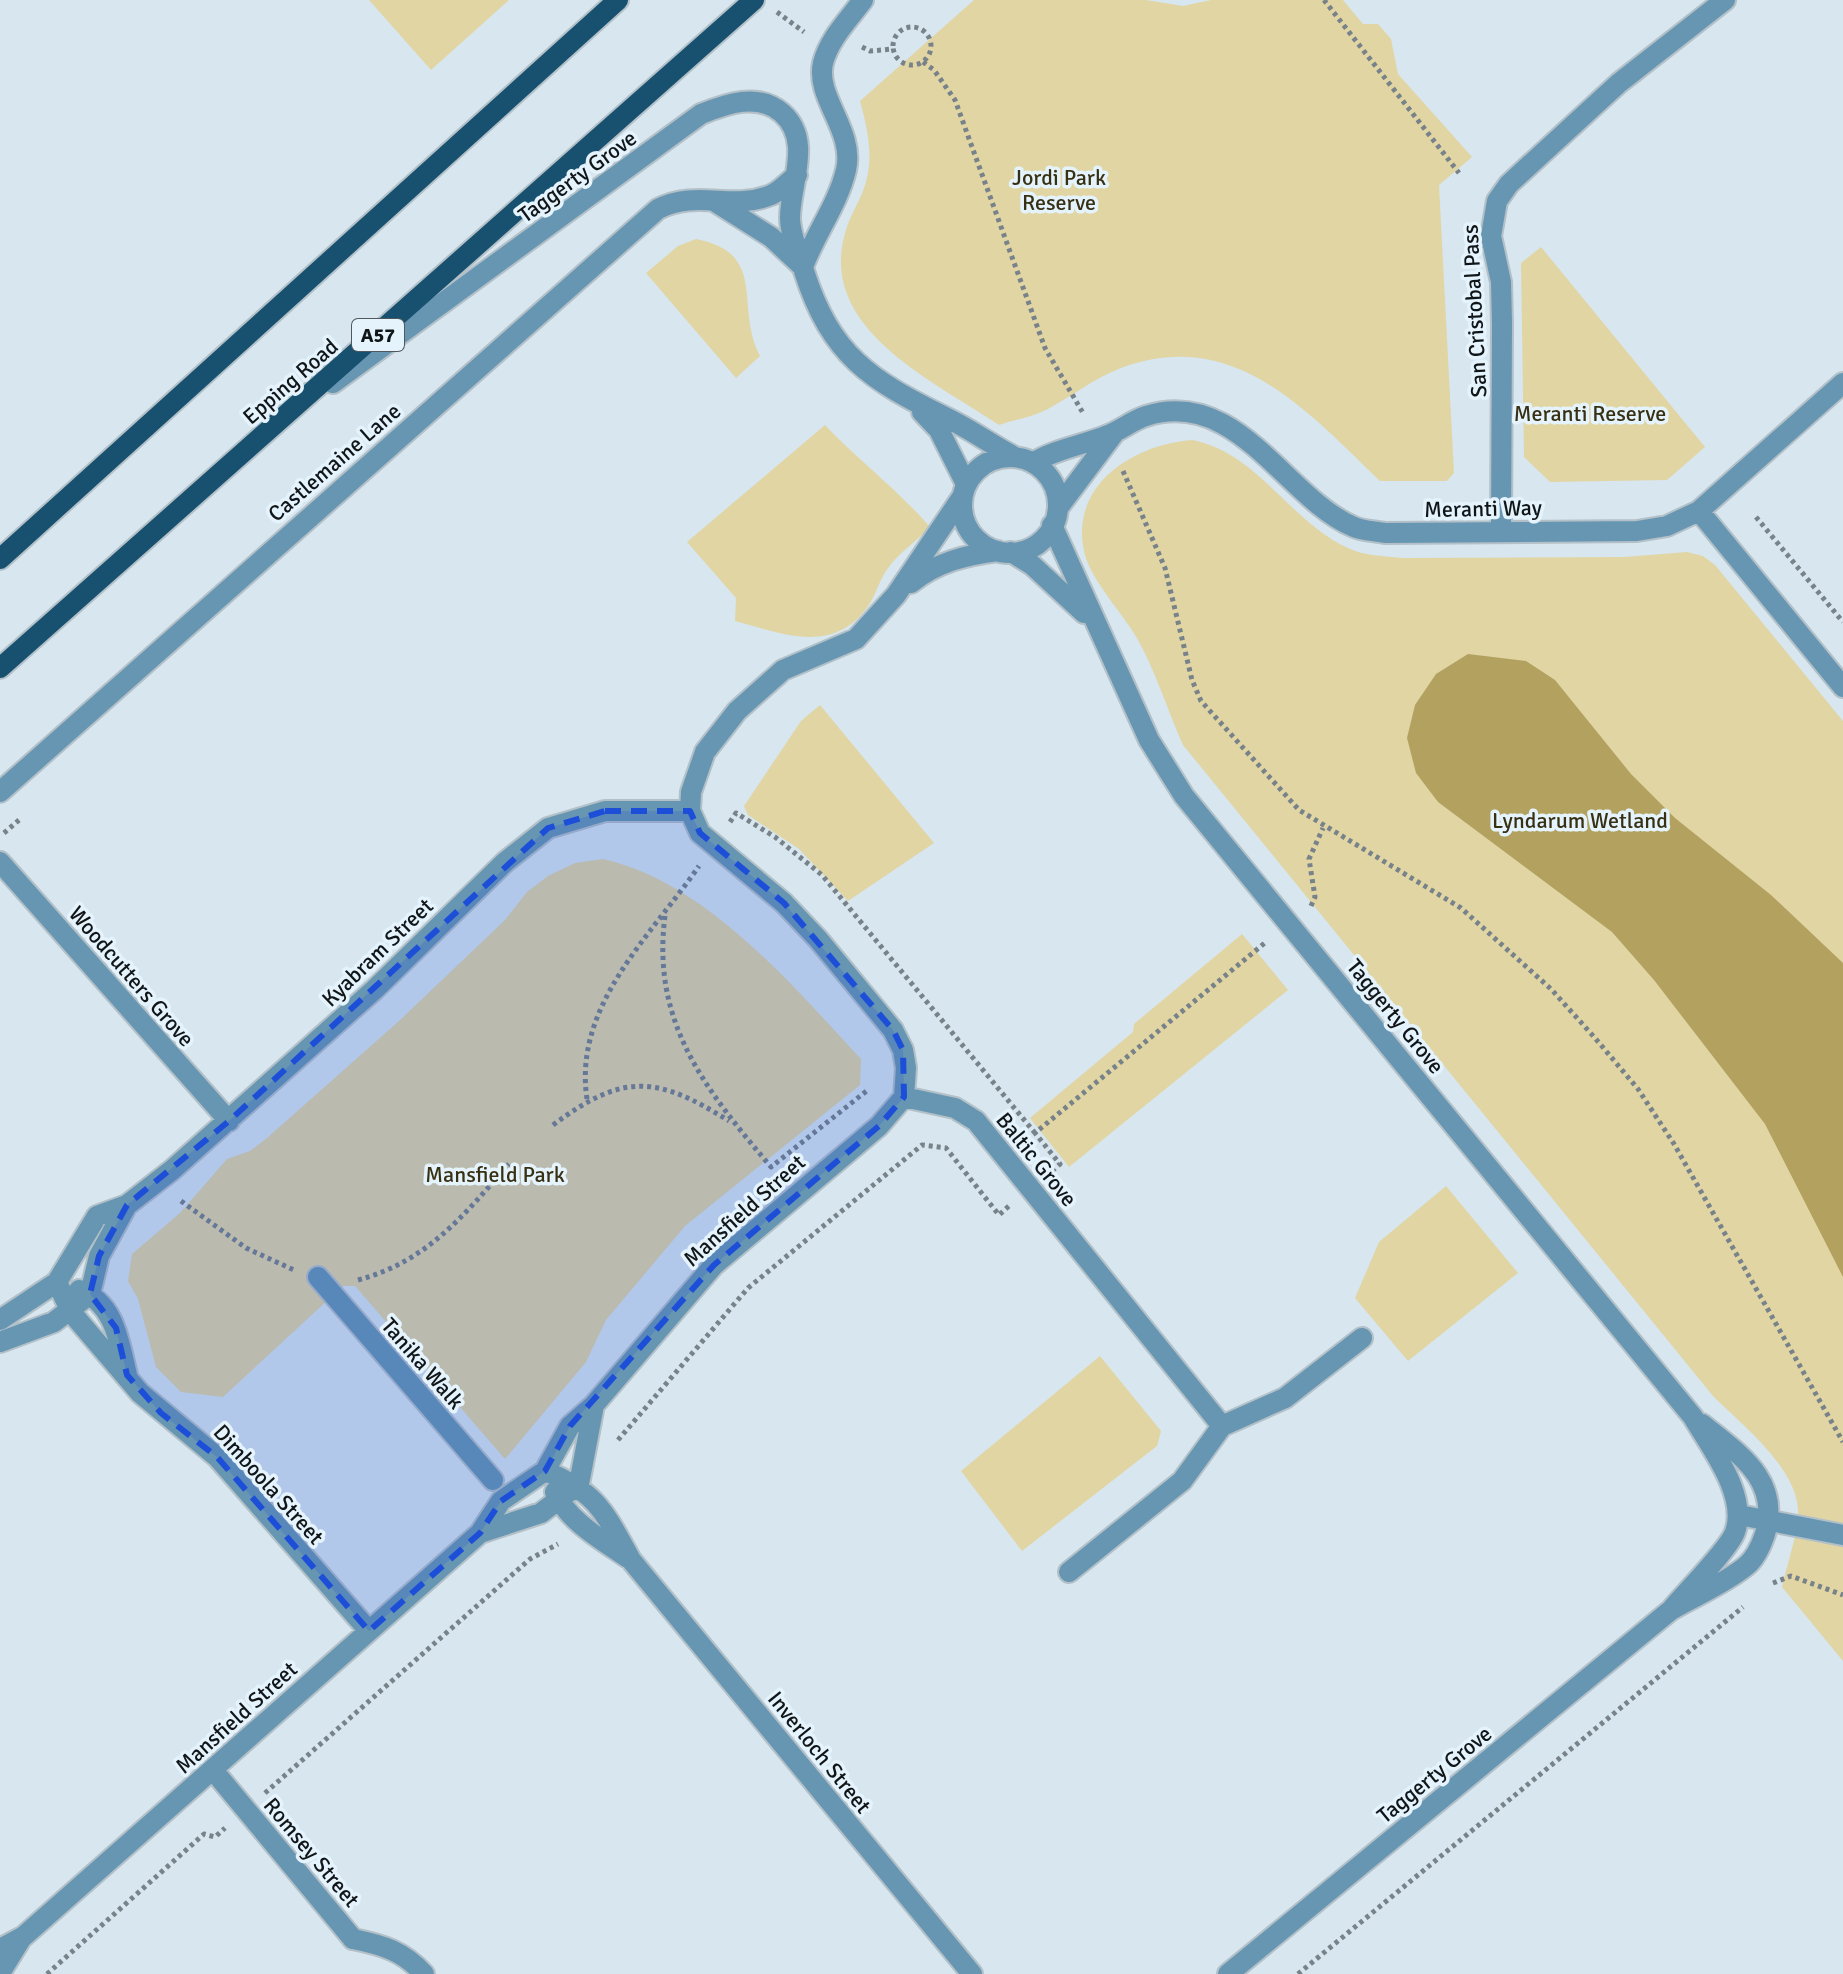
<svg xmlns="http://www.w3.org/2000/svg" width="1843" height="1974" viewBox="0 0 1843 1974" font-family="Signika,sans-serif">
<rect width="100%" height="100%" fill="#d7e6ef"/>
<!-- green -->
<path fill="#e1d5a4" d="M369,0H509L431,70Z
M974,0H1146L1183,6L1211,0H1343L1363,24H1378L1391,39L1398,74L1472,157L1439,185L1454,473L1447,481H1380C1307,411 1234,326 1121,368C1094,378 1071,397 1046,410C1032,417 1014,420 999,425C933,380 815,328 846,230C850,216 858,204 863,191C875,160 868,131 860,101Z
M696,239C769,253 734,307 760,356L736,378L646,273L678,246Z
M1541,247L1705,447L1667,480L1550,482L1524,457L1521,263Z
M825,425C859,461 898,490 930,527C916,542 897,554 886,571C878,583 875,598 866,609C831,655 781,633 735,621L736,598L687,542Z
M1193,440C1259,454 1289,521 1348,548C1365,556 1384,556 1402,558L1624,557L1687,552L1703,556L1715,565L1843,721V1661L1782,1587C1787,1564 1797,1537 1798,1514C1800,1470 1741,1424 1713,1396L1183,745C1167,709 1156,672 1137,638C1123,614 1092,581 1085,555C1067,486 1133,444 1193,440Z
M820,705L934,843L848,901L799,849L748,815L744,806L801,721Z
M603,859C706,882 792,985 861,1059L860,1085L685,1226L606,1320L586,1362L505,1459L355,1286H343L223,1397L181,1392L156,1367L138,1299L128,1281L132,1254L180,1213L227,1159L250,1151L267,1138L399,1021L505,920L527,892L548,876L575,863Z
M1242,934L1288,990L1069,1167L1030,1118L1133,1032L1134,1024Z
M1446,1186L1518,1273L1408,1361L1355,1298L1379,1242Z
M1100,1356L1161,1431L1157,1446L1022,1551L961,1471Z"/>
<!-- water -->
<path fill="#b2a15f" d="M1468,654L1526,661L1555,680L1631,774L1675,818L1771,895L1843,963V1277L1765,1124L1654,980L1612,932L1438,802L1416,773L1407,738L1415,705L1436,674Z"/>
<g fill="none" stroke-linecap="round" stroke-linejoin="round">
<defs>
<path id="lane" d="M1739,1515L1843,1535
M1069,1572L1182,1481L1222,1426L1285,1398L1362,1338
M353,1939C383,1945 403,1951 424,1974"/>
<path id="street" d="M714,201L771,237L803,267
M803,267C815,234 838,204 846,170C855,130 815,98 823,63C829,39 849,19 863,0
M333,383L701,114C726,104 758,92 782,113C813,140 790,184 790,218C790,234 799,255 804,271C831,356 870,380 947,418C970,429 992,445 1015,457
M922,412L939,430L966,484
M962 505a48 48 0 1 1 96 0a48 48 0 1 1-96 0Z
M1033,463C1055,449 1084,445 1108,435C1121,430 1133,420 1146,416C1238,387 1285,498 1354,527C1363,531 1375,531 1385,533L1637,531L1667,526L1699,511L1843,383
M962,497L896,595L856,639L783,670L737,711L705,752L691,792L690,811L700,833L784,903L818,939L893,1030L903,1050L906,1068L904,1097L955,1108L976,1121L1222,1426
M1058,508L1115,432
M1699,511L1843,687
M1052,525L1149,740L1184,796L1693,1417C1711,1448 1748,1495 1735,1532C1729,1549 1684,1594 1671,1610
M1501,532L1502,324L1501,282L1491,236L1497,201L1509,184L1619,83L1725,0
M1011,552L1032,565L1084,613
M911,583C937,562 966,555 998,551
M0,792L658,209C697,189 732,211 771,195C780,191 789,181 797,175
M0,862L229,1121
M318,1277L493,1480
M57,1282L71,1312L140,1393L217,1457L369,1631
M79,1290C115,1303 119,1342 127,1375
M0,1320L57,1282L97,1216L127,1205L172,1170L375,989L505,862L548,828L605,811H690
M0,1342L54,1322L90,1294L99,1256L127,1205
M545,1471C597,1492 605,1513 631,1560L972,1974
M555,1492C568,1521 602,1540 628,1558
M480,1533L541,1513L579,1484L594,1405
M213,1770L353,1939
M0,1949L24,1936L480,1533L501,1501L545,1471L570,1426L594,1405L714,1265L879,1126L904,1097
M0,1973L21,1939
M1228,1974L1671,1610C1695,1596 1724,1584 1746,1566C1756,1558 1761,1546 1765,1534C1781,1480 1739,1454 1702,1424"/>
<path id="primary" d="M0,559L618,0
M0,668L754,0"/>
</defs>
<!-- lane casing -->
<use href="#lane" stroke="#b3c0c8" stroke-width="24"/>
<!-- street casing -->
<use href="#street" stroke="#b3c0c8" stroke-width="24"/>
<!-- primary casing -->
<use href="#primary" stroke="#b3c0c8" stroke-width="24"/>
<!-- path -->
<path stroke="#788289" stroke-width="5" stroke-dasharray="4 4" stroke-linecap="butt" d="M1324,0L1459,173
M777,12L804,32
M893 46a19 19 0 1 1 38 0a19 19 0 1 1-38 0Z
M862,47L870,51L893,49
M923,62L934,70L955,100L1045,348L1083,413
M1123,471L1165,568L1192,680L1201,701L1299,810L1461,908L1551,989L1595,1038L1638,1089L1674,1144L1843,1442
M1756,517L1843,622
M730,822L736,813L775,837L822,875L1035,1133
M4,833L19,820
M1311,906L1315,897L1309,859L1323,828
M665,916C651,1023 706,1090 771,1167L869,1089
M587,1099C573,1006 650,937 699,866
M553,1125C623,1073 656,1075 729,1121
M1052,1171L1060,1164L1035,1133L1266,942
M181,1201L246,1248L294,1270
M358,1280C428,1261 463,1216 509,1164
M618,1440L748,1288L922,1145L946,1148L999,1215L1010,1205
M1773,1583L1791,1576L1843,1595
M265,1793L530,1559L558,1544
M47,1974L204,1834L215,1837L225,1828
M1298,1974L1743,1607"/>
<!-- lane -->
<use href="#lane" stroke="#6796b3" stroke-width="20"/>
<!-- street -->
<use href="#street" stroke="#6796b3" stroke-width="20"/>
<!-- primary -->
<use href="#primary" stroke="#18516f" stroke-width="20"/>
</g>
<!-- marked area -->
<path fill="#1d4ed8" fill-opacity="0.2" stroke="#1d4ed8" stroke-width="6" stroke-dasharray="16 10" stroke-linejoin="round" d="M605,811H690L700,833L784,903L893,1030L903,1050L904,1097L879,1126L714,1265L570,1426L545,1471L501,1501L480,1533L369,1631L217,1457L161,1413L127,1375L116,1328L90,1294L99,1256L127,1205L229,1121L548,828Z"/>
<g text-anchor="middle" stroke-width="7" stroke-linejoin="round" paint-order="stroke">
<!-- shield labels -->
<rect fill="#e5f3fd" stroke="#50585d" stroke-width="2" x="352" y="319" width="52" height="32" rx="6"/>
<g font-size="20" font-weight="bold" fill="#101518">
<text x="378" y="342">A57</text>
</g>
<!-- street labels -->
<g font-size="22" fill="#101518" stroke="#e5f3fd">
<text transform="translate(577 176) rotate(-36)" y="8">Taggerty Grove</text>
<text transform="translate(1474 311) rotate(-93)" y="8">San Cristobal Pass</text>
<text transform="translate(290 381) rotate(-41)" y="8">Epping Road</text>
<text transform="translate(334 462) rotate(-41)" y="8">Castlemaine Lane</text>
<text transform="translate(1483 508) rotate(-1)" y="8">Meranti Way</text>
<text transform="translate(377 952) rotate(-44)" y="8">Kyabram Street</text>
<text transform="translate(132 976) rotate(49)" y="8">Woodcutters Grove</text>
<text transform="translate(1396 1016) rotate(51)" y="8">Taggerty Grove</text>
<text transform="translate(1037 1159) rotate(51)" y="8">Baltic Grove</text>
<text transform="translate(744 1210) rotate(-42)" y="8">Mansfield Street</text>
<text transform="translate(423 1363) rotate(49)" y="8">Tanika Walk</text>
<text transform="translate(269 1484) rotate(48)" y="8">Dimboola Street</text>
<text transform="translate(236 1717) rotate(-42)" y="8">Mansfield Street</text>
<text transform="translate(820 1752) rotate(51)" y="8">Inverloch Street</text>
<text transform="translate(1434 1774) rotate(-39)" y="8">Taggerty Grove</text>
<text transform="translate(312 1852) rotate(50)" y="8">Romsey Street</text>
</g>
<!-- park labels -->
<g font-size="22" fill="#383012" stroke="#e5f3fd">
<text x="1059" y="185">Jordi Park<tspan x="1059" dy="25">Reserve</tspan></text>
<text x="1590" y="421">Meranti Reserve</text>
<text x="1580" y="828">Lyndarum Wetland</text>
<text x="495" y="1182">Mansfield Park</text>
</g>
</g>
</svg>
